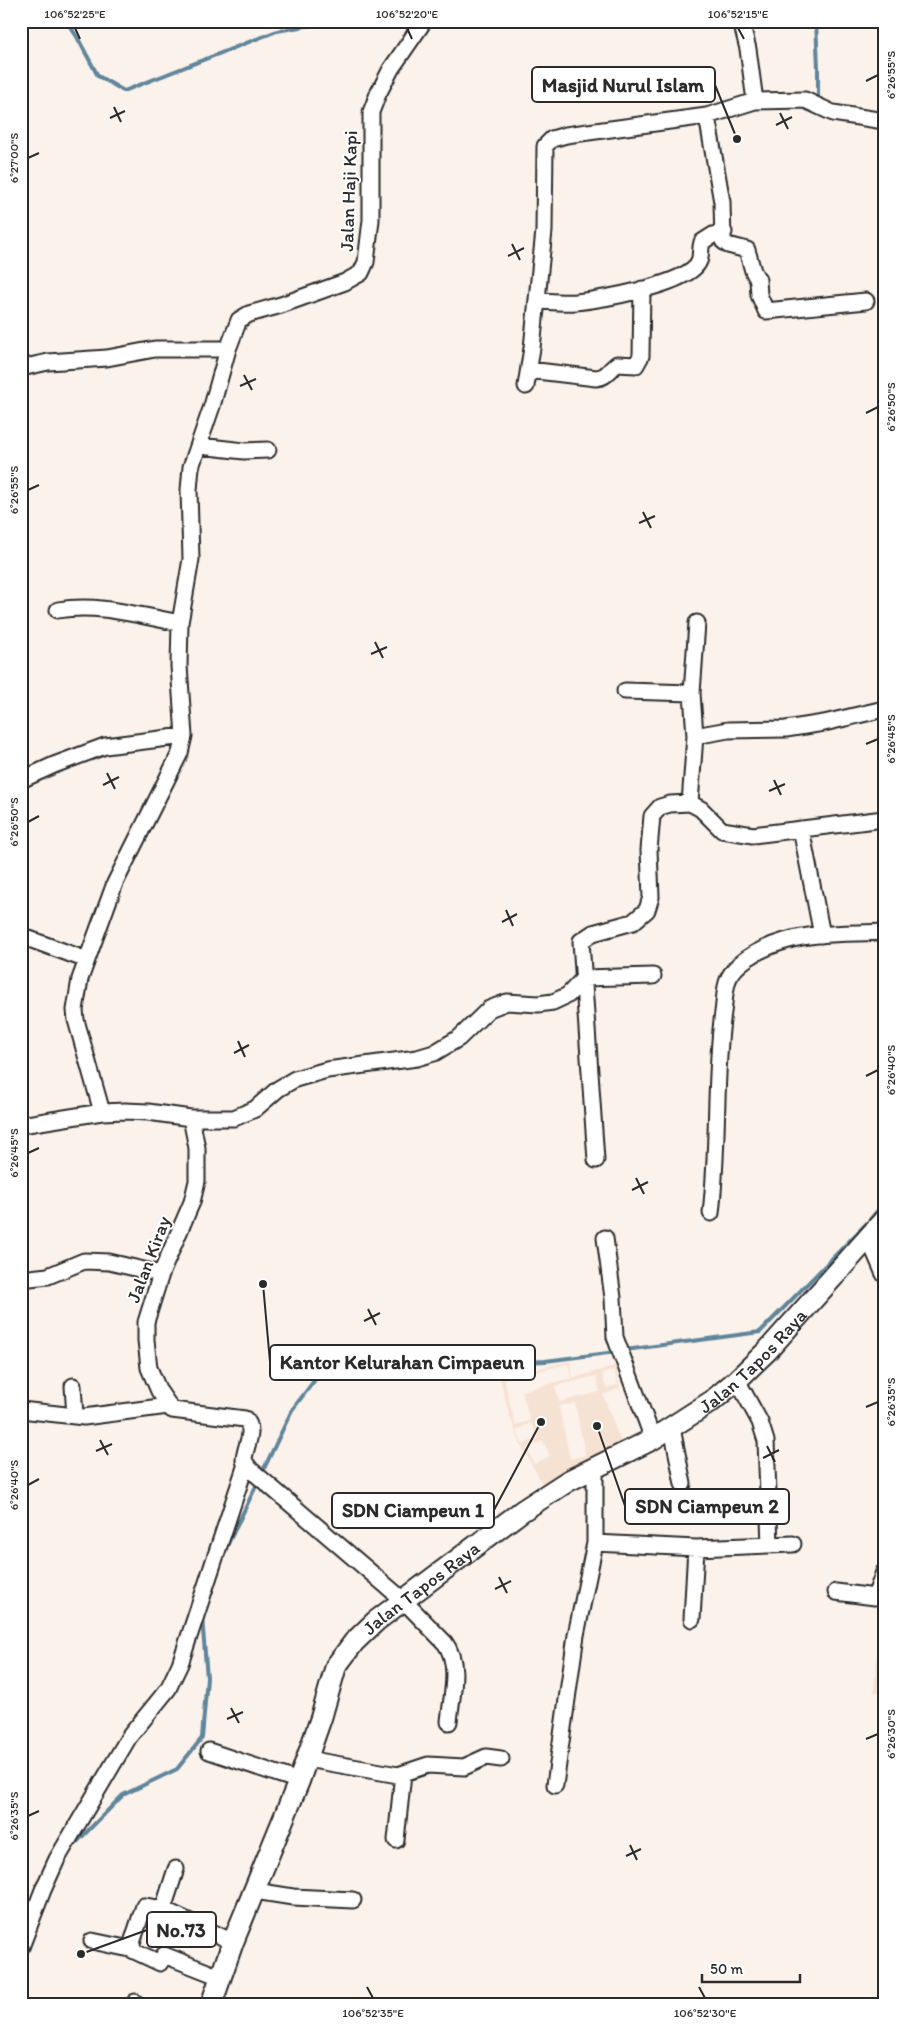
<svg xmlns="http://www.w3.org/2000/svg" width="905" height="2026" viewBox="0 0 905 2026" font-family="Itim,sans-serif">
<rect width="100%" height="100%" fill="#fbf2eb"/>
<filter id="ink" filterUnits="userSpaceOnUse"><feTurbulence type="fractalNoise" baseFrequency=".02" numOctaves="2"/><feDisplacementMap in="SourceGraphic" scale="10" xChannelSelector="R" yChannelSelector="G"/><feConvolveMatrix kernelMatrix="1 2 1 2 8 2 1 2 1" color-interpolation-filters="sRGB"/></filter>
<g filter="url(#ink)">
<!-- built -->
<path fill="#f6e2d2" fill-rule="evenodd" d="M570,1361L573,1378L615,1366L620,1388L603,1395L622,1445L543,1485L521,1445L509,1414L500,1378ZM568,1364L572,1378L522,1391L530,1421L515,1425L504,1379ZM614,1370L618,1385L606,1388L602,1374ZM596,1376L600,1392L559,1402L555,1386ZM575,1403L585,1455L570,1459L559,1406ZM531,1423L538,1438L523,1445L516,1430ZM543,1441L550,1456L534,1464L527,1448Z
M884,1590V1692H874L881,1598Z"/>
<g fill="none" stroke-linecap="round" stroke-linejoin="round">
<!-- stream -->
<path stroke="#60859a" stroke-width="4" d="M66,21L76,35L98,76L124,91L277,31L334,21
M816,21L818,68V101
M625,1350L760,1332L867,1223L884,1203
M261,1475L292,1410L320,1373L545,1361L616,1352
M224,1552L258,1482
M71,1848L123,1795L177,1769L202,1738L207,1678L202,1617"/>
<defs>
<path id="minor" d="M741,21L748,49L755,101L805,100L833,113L884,121
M707,116L722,202L723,241L728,245L747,250L753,271L758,280L759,295L766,311L866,301
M537,301C550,301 564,303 576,302C604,299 676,286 695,267C703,259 699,252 702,242L713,235L724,232
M21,368L48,362L107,358L155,349H228
M529,370L596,378C607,377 609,370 617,364L636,365L641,356L642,289
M526,386L532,348L544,231L545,146L552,139L566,135L707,116L755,101
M200,446L244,451L268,450
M58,610C99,603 140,616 180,623
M625,691L692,693
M695,736L728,730L786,729L824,723L884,709
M21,780L54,765L105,746L184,736
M690,803L695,736L692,693L697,623
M801,829L822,935
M21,936L87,960
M102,1112L76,1020L75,1010L80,979L115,883L180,753L184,736L179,666L180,623L191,559L189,490L191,467L212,406L228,349L239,320L249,314L281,305L345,282L361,273L366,262L371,220V112L378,94L391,69L424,21
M191,1118L197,1148V1181L192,1202L161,1274L146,1322V1340L149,1368L159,1391L172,1410L245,1419C257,1430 244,1447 244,1461L251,1470L403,1600L445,1643C461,1664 451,1698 449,1722
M21,1125L102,1112L125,1111L148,1112L191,1118H234L255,1109L278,1089L295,1079L327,1070L417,1058L434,1053L459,1038L489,1009L507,1002L538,1004L553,1002L568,995L584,978L653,976
M596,1160L581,941L593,933L633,922L647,910L651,897L649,850L652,816L660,807L670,804L690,803L701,809L722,830L753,835L884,819
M711,1213C719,1146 714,1078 723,1012C725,1000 724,984 731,974C741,958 767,946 785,941C816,932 852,934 884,932
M878,1226L884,1240
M868,1237L884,1274
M605,1238L613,1298L615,1337L653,1439
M21,1279L48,1276L84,1261L109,1262L161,1274
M737,1380L760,1422L766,1441L770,1545
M73,1386L75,1416
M21,1410L84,1417L168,1406
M672,1428L683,1484
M595,1543L696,1548L793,1544
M836,1592L875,1597L884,1572
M692,1619L696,1548
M209,1751L299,1781
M307,1759L398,1775L428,1765L464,1767L486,1757L501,1759
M555,1785L576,1635L595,1543V1467
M396,1840L403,1774
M176,1869L163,1909L233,1942
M255,1891L293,1897L353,1900
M92,1941L130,1949L160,1963L164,1955L220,1977
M21,1947L43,1890L57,1859L129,1737L168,1689L180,1664L246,1464
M130,1949L144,1906L163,1909
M135,2005V2002"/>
<g id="secondary">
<path id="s1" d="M211,2005L233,1942L299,1781L321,1718L336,1666L354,1642L376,1621L522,1511L568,1481L653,1439L712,1401L737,1380L767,1351L884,1220"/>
</g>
</defs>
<!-- minor casing -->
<use href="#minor" stroke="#2b2b2b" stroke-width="19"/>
<!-- secondary casing -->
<use href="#secondary" stroke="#2b2b2b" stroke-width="24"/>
<!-- minor -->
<use href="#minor" stroke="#fff" stroke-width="15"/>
<!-- secondary -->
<use href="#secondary" stroke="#fff" stroke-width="20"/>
</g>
</g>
<!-- ticks -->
<path fill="none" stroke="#2b2b2b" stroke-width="2" d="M75,28L80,39M407,28L412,39M738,28L744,39M866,81L878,75M114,107L121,122M780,113L788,129M110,118L125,111M776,125L792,117M28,158L39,153M512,244L520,260M508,256L524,248M244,375L252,390M240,386L256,379M866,413L878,407M28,490L39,485M643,512L651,528M639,523L655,516M375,642L383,658M371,654L387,647M866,744L878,739M107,773L115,789M774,780L781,795M103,785L119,777M769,791L785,784M28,822L39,816M506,910L513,926M502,922L517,914M238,1041L245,1057M234,1053L249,1045M866,1076L878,1070M28,1153L39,1148M636,1178L644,1194M632,1190L648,1182M368,1309L376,1325M364,1321L380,1313M866,1407L878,1402M100,1440L108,1455M767,1446L775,1462M96,1451L112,1444M763,1458L779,1450M28,1485L39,1479M499,1577L507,1593M495,1589L511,1581M231,1708L239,1723M227,1719L243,1712M866,1739L878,1734M28,1816L39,1811M630,1845L637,1860M626,1856L641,1849M367,1987L373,1998M699,1987L705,1998"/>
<g text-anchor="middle" stroke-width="4" stroke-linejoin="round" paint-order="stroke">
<!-- street labels -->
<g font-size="19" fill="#2b2b2b" stroke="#fff">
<text transform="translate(348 191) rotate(-88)" y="7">Jalan Haji Kapi</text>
<text transform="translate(148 1259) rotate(-69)" y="7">Jalan Kiray</text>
<text dy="7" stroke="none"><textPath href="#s1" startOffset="882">Jalan Tapos Raya</textPath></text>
<text dy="7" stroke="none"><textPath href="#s1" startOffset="478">Jalan Tapos Raya</textPath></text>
</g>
</g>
<!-- callouts -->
<path fill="none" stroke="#2b2b2b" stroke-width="2" d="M737 139L715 85M263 1284L270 1362M597 1426L625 1506M541 1422L494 1510M81 1954L147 1930"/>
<g fill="#2b2b2b" stroke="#fff" stroke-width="2">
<circle cx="737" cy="139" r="5"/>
<circle cx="263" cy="1284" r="5"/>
<circle cx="597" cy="1426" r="5"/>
<circle cx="541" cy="1422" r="5"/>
<circle cx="81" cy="1954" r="5"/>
</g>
<g fill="#fff" stroke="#2b2b2b" stroke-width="2">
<rect x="532" y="67" width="183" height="35" rx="5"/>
<rect x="270" y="1345" width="265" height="35" rx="5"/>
<rect x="625" y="1489" width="164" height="35" rx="5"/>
<rect x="332" y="1493" width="162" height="35" rx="5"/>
<rect x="147" y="1912" width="69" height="35" rx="5"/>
</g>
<g font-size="20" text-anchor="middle" font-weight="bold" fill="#2b2b2b">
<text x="623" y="92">Masjid Nurul Islam</text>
<text x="402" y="1369">Kantor Kelurahan Cimpaeun</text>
<text x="707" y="1513">SDN Ciampeun 2</text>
<text x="413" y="1517">SDN Ciampeun 1</text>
<text x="181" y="1937">No.73</text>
</g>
<!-- margin -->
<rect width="905" height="2026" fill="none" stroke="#fff" stroke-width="55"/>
<!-- scale -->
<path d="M702 1974v8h98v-8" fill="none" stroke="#2b2b2b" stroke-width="2.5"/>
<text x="710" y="1974" font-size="15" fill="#2b2b2b" stroke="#ffffff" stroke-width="4" paint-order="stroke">50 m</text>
<rect x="28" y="28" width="850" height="1970" fill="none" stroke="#2b2b2b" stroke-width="2"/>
<g font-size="12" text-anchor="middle" fill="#2b2b2b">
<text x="75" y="18">106°52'25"E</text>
<text x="407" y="18">106°52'20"E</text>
<text x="738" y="18">106°52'15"E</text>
<text transform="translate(891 75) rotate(-90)" y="4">6°26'55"S</text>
<text transform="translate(14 158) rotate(-90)" y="4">6°27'00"S</text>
<text transform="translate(891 407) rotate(-90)" y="4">6°26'50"S</text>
<text transform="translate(14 490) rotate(-90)" y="4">6°26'55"S</text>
<text transform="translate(891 739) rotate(-90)" y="4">6°26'45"S</text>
<text transform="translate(14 822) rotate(-90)" y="4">6°26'50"S</text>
<text transform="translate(891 1070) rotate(-90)" y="4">6°26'40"S</text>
<text transform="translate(14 1153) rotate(-90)" y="4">6°26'45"S</text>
<text transform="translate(891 1402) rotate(-90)" y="4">6°26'35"S</text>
<text transform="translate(14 1485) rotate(-90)" y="4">6°26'40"S</text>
<text transform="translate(891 1734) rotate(-90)" y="4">6°26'30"S</text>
<text transform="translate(14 1816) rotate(-90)" y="4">6°26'35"S</text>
<text x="373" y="2017">106°52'35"E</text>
<text x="705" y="2017">106°52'30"E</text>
</g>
</svg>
